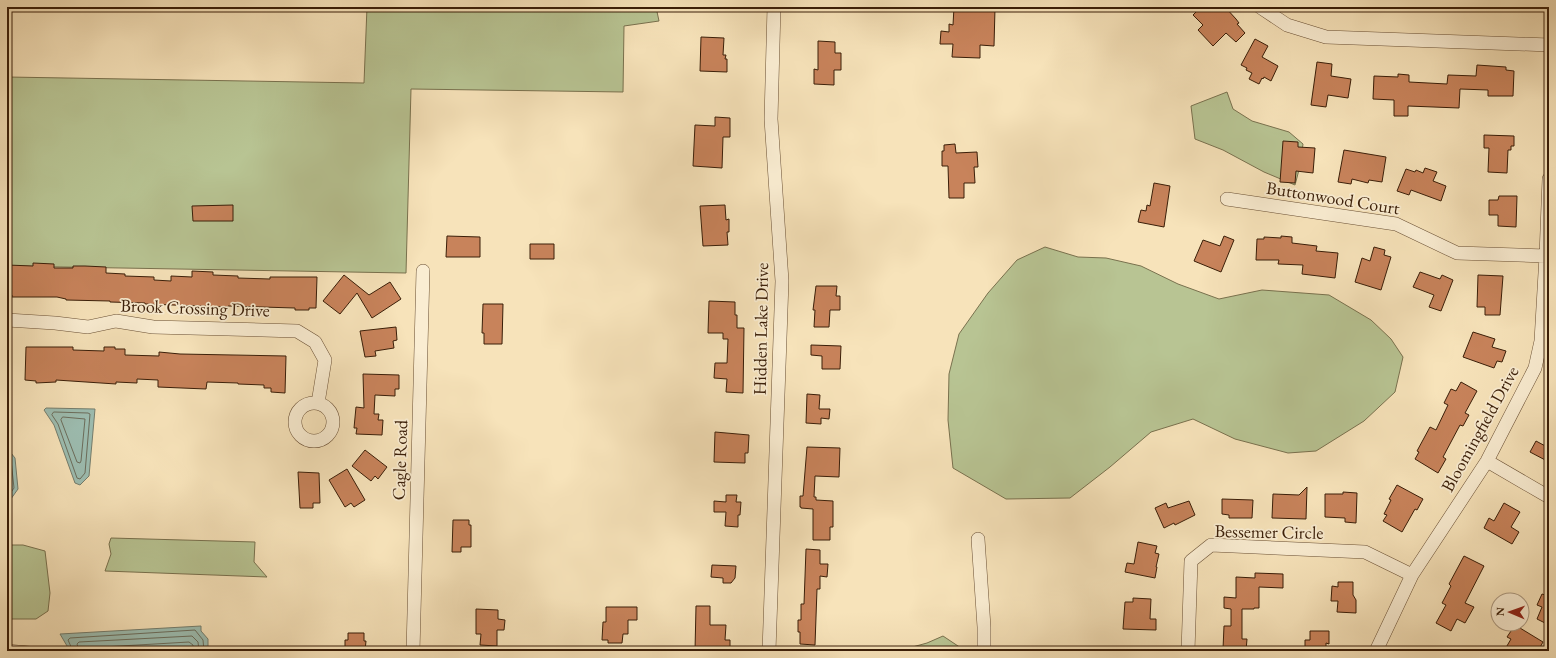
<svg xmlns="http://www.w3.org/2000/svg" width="1556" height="658" viewBox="0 0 1556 658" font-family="'EB Garamond',serif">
<rect width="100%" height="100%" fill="#f7e3ba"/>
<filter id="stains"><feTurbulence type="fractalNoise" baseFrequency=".005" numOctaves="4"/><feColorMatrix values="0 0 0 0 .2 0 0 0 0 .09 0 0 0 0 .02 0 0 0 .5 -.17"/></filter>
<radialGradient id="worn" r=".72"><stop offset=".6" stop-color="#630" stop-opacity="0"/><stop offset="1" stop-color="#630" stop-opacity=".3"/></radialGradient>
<!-- green -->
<path fill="#b8c493" stroke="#79714e" d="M367,7H656L659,21L624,26L623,92L411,89L406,273L7,266V77L364,83Z
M1227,92L1233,109L1252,121L1289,132L1303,144L1300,166L1295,185L1264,172L1223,150L1195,139L1191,106Z
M1045,247L1078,257L1106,258L1141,266L1178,284L1219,299L1262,290L1329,295L1371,320L1391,339L1403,357L1395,392L1364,421L1316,451L1288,453L1235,439L1193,419L1151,432L1110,467L1070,498L1006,499L953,468L948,420L949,374L959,334L988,293L1017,260Z
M111,538L255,542L254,562L267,577L105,571L111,554L109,544Z
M7,545H23L45,551L50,593L48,611L36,619H7Z
M943,636L961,648V651H898L927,643Z"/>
<!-- water -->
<path fill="#9dbeb2" stroke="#757e6e" d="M46,408L95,409L89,476L80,485L75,483L54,425L44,410Z
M7,448L15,458L18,489L8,503Z
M201,626V631L208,639V651H70L60,634Z"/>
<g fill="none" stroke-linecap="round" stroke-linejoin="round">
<!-- shore -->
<path stroke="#6c6e5d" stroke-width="1" d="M54,412L88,413L90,414L85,473L80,479L77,478L58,424L52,415Z
M63,417L85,419L81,461L80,463L77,462L61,420Z
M7,455L11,460L14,488L7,498
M73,651L68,640L70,638L195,630L203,640L204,651
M79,651L77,644L79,642L192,636L198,642L199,651
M85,651L86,648L189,642L193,645V651"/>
</g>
<!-- building -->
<path fill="#c8835b" stroke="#3a1e08" d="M954,7L995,8L994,46L980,45V58L952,57L953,44H940L941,31L949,32V24L953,25Z
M1201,7H1225L1236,19L1239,23L1237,24L1245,33L1236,42L1226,33L1213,46L1198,30L1203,25L1193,15Z
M701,37L724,38L723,55H726L725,59H727V72L700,71Z
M1255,39L1268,46L1262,57L1278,66L1271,81L1264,77L1263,79L1262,78L1259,84L1249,79L1252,73L1246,70L1247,68L1241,65Z
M818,41L835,42V53H841V70H834V85L814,84V69L818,70Z
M1317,62L1332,64L1331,76L1351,79L1348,98L1328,95L1326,107L1311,105Z
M1477,65L1506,67V70L1514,71L1513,96H1488V90L1460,89L1459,108L1408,106V116H1394V100L1373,99L1374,76L1398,77V74L1409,75V82L1447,84L1448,75L1476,76Z
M715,117L730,118V137H723L722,168L693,166L695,125L715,126Z
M1484,135L1514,136V146H1511V150H1508L1507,173L1488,172L1489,148H1484Z
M1283,141L1298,142V147L1315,148L1313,173L1296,171L1295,183L1280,182Z
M955,144L956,153L977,152L978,167H974L975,183H964V198H949L948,166H942V151H944V145Z
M1344,150L1386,157L1382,182L1369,180L1368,183L1352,179L1351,184L1338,182Z
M1425,168L1437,172L1433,181L1446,186L1441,201L1411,190L1409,195L1397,191L1406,169L1415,172L1416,170L1423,173Z
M1154,183L1170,186L1164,227L1138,222L1141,210L1146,211L1147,205L1150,206Z
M1499,196H1517L1516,227L1498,226V215H1489V200H1498Z
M233,205V221H193L192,206Z
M725,205L726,220L729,219V232H727L728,245L703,246L700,206Z
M447,236L480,237V257H446Z
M1224,236L1234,240L1221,272L1194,261L1203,240L1220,246Z
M1281,236L1292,237V243L1317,246L1316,251L1338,253L1335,278L1302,274L1303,265L1278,264L1279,260H1256L1257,239H1264V237L1281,238Z
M530,244H554V259H530Z
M1374,247L1385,250L1384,255L1391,257L1381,290L1355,282L1362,258L1370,261Z
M33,263L54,264V268H73V266H85L106,267V273L125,274V276L154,277V280L171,281V276L192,277V271L213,272V275L238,276V278L270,279V277H317L316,308H309V310H295V308L228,306V307L145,304V303L110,302V301L66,300V299L57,297H12V295H7V265L33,266Z
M1420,272L1437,278L1440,279L1442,275L1453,280L1441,311L1429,307L1434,295L1413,287Z
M344,275L369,295L390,282L401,299L372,318L357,293L340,314L323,301Z
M1478,275L1503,276L1500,315H1485V307H1477Z
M816,286H837L836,296H840V310H830L829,327H814L815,310H813Z
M709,301L735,302V315H737V328H744L743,393L726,392L727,379L714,378L715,363H727L728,339H723V333H708Z
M483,304H503L502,344H484V333H482Z
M396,327L397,340L393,341L394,348L375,351L376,356L365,357L360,331Z
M1473,332L1495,339L1492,347L1506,351L1502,362L1497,361L1494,368L1463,357Z
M811,345L841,346L840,369H822V356L811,355Z
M26,347H73V350L104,351V347H115V349H125V355L159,356V352L180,354L286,356L285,393L271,392V388H264V385L238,384V383L207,382L206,389L158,387V380L137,379V383L116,382V384L56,380V382L36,383V381L25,380Z
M363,374L399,375V389H395V396L375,395L374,414H379L378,420H383L382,435L356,434L357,428H354L356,407L364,408Z
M1461,382L1477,391L1465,413L1469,415L1463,426L1460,425L1443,457L1446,459L1438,473L1415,459L1419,452L1417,451L1430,427L1436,430L1448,405L1444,403L1451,389L1456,391Z
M807,394L820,395L819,409H830L829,419L821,418V424L806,423Z
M715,432L749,435L748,453H745V463L714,462Z
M1536,441L1549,448V462L1530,452Z
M807,447L840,448L839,477L815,476L814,497H816V500L833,501V527H830V540H813V509L801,508V507H800V496H803Z
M365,450L387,467L378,479L375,476L371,481L352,466Z
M347,469L365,500L354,507L351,503L345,507L329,480Z
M298,472L319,473L320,503H313V508H300Z
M1397,485L1423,499L1417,510L1415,509L1402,532L1383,521L1387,515L1384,514L1391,500L1389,499Z
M1307,487L1306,519L1272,518L1273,494L1299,495Z
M1343,492L1357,493L1356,523L1345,522V518L1325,517V494H1343Z
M726,495H737L736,502H741L740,515H738V527L725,526L726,512H714V501L726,502Z
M1222,499L1253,500L1252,518H1229V515L1222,514Z
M1189,501L1195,515L1175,525L1174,523L1164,528L1155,508L1166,503L1168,508Z
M1504,503L1520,512L1511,527L1519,532L1512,544L1484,528L1489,518L1494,521Z
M453,520H469V525H471V547H461V552H452Z
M1138,542L1157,546L1155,553L1159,554L1156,567H1157L1155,578L1125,572L1127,563L1134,564Z
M806,549L820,550V564H828L827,577L820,576V589H817L815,645L800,644V632H798V620H801V604H804Z
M1464,556L1484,566L1465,603L1474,607L1465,623L1457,619L1451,631L1436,623L1446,605L1442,603L1451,586L1449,584Z
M712,565L736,566L735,578L731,583H723V578L711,577Z
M1255,573L1283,574V588L1259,587V608H1254V609H1242V639H1247L1246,651H1225V649H1223L1224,626H1231V609L1224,608V597L1236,598V577L1255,578Z
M1338,582H1353V595L1356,600V613L1337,612L1338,601H1331L1332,586L1338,587Z
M1549,593V625L1537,619L1542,607L1537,605L1542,594L1548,596Z
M1133,598L1151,599L1150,619H1156V630L1123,629L1125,602H1133Z
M696,606H710V625H726L725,640H730V651H695Z
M606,607H637V620H628V634H623L622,643H608V640H602L603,622H606Z
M476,609L498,610V619L505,620L504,630H497V646L480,645L481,634H476Z
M1515,625L1543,642L1538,651L1531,647L1528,651H1504L1511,639L1507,637Z
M1310,631H1329V644L1326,643V651H1305V640H1310Z
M348,633H364V641H366L365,651H345V640H348Z"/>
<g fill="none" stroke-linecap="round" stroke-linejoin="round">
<defs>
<path id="service" d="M7,648L41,651"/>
<path id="minor" d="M1260,7L1287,25L1326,37L1549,45
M1227,199L1396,224L1457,253L1546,256
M7,320L55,323L88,327L116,321L153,327L297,331L315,342L325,360L318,403
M295 422a19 19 0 1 1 38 0a19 19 0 1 1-38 0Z
M1487,461L1549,497
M978,539L984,627V651
M413,651L423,271
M769,651L782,281L771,119L774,7
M1188,651L1191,561L1211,545L1365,552L1412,575
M1376,651L1412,575L1487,461L1535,368L1541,341L1546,256L1549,179"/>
</defs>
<!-- service casing -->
<use href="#service" stroke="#694f34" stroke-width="8"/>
<!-- minor casing -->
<use href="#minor" stroke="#694f34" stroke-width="14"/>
<!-- service -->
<use href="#service" stroke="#faedd2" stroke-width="7"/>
<!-- minor -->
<use href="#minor" stroke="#faedd2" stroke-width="13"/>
</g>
<g text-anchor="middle" stroke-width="3.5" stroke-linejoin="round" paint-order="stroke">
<!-- street labels -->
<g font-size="18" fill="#3a1e08" stroke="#faedd2">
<text transform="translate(1333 198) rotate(9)" y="6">Buttonwood Court</text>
<text transform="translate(195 308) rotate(2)" y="6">Brook Crossing Drive</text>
<text transform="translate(761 329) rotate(-89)" y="6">Hidden Lake Drive</text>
<text transform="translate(1480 429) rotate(-61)" y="6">Bloomingfield Drive</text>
<text transform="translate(400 460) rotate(-88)" y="6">Cagle Road</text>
<text transform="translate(1269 532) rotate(1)" y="6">Bessemer Circle</text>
</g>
</g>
<!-- margin -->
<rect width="1556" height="658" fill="none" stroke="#f7e3ba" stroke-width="24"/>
<rect x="8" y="8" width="1540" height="642" fill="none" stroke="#3a1e08" stroke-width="2"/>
<rect x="12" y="12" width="1532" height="634" fill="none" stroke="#3a1e08"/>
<!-- north arrow -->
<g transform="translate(1510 612) rotate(272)"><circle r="19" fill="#faedd2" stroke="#ad9a81"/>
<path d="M0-3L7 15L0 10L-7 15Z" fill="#8f2418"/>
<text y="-6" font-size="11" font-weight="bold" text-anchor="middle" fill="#3a1e08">N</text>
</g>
<rect width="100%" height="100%" filter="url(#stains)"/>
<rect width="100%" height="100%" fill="url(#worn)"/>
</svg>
